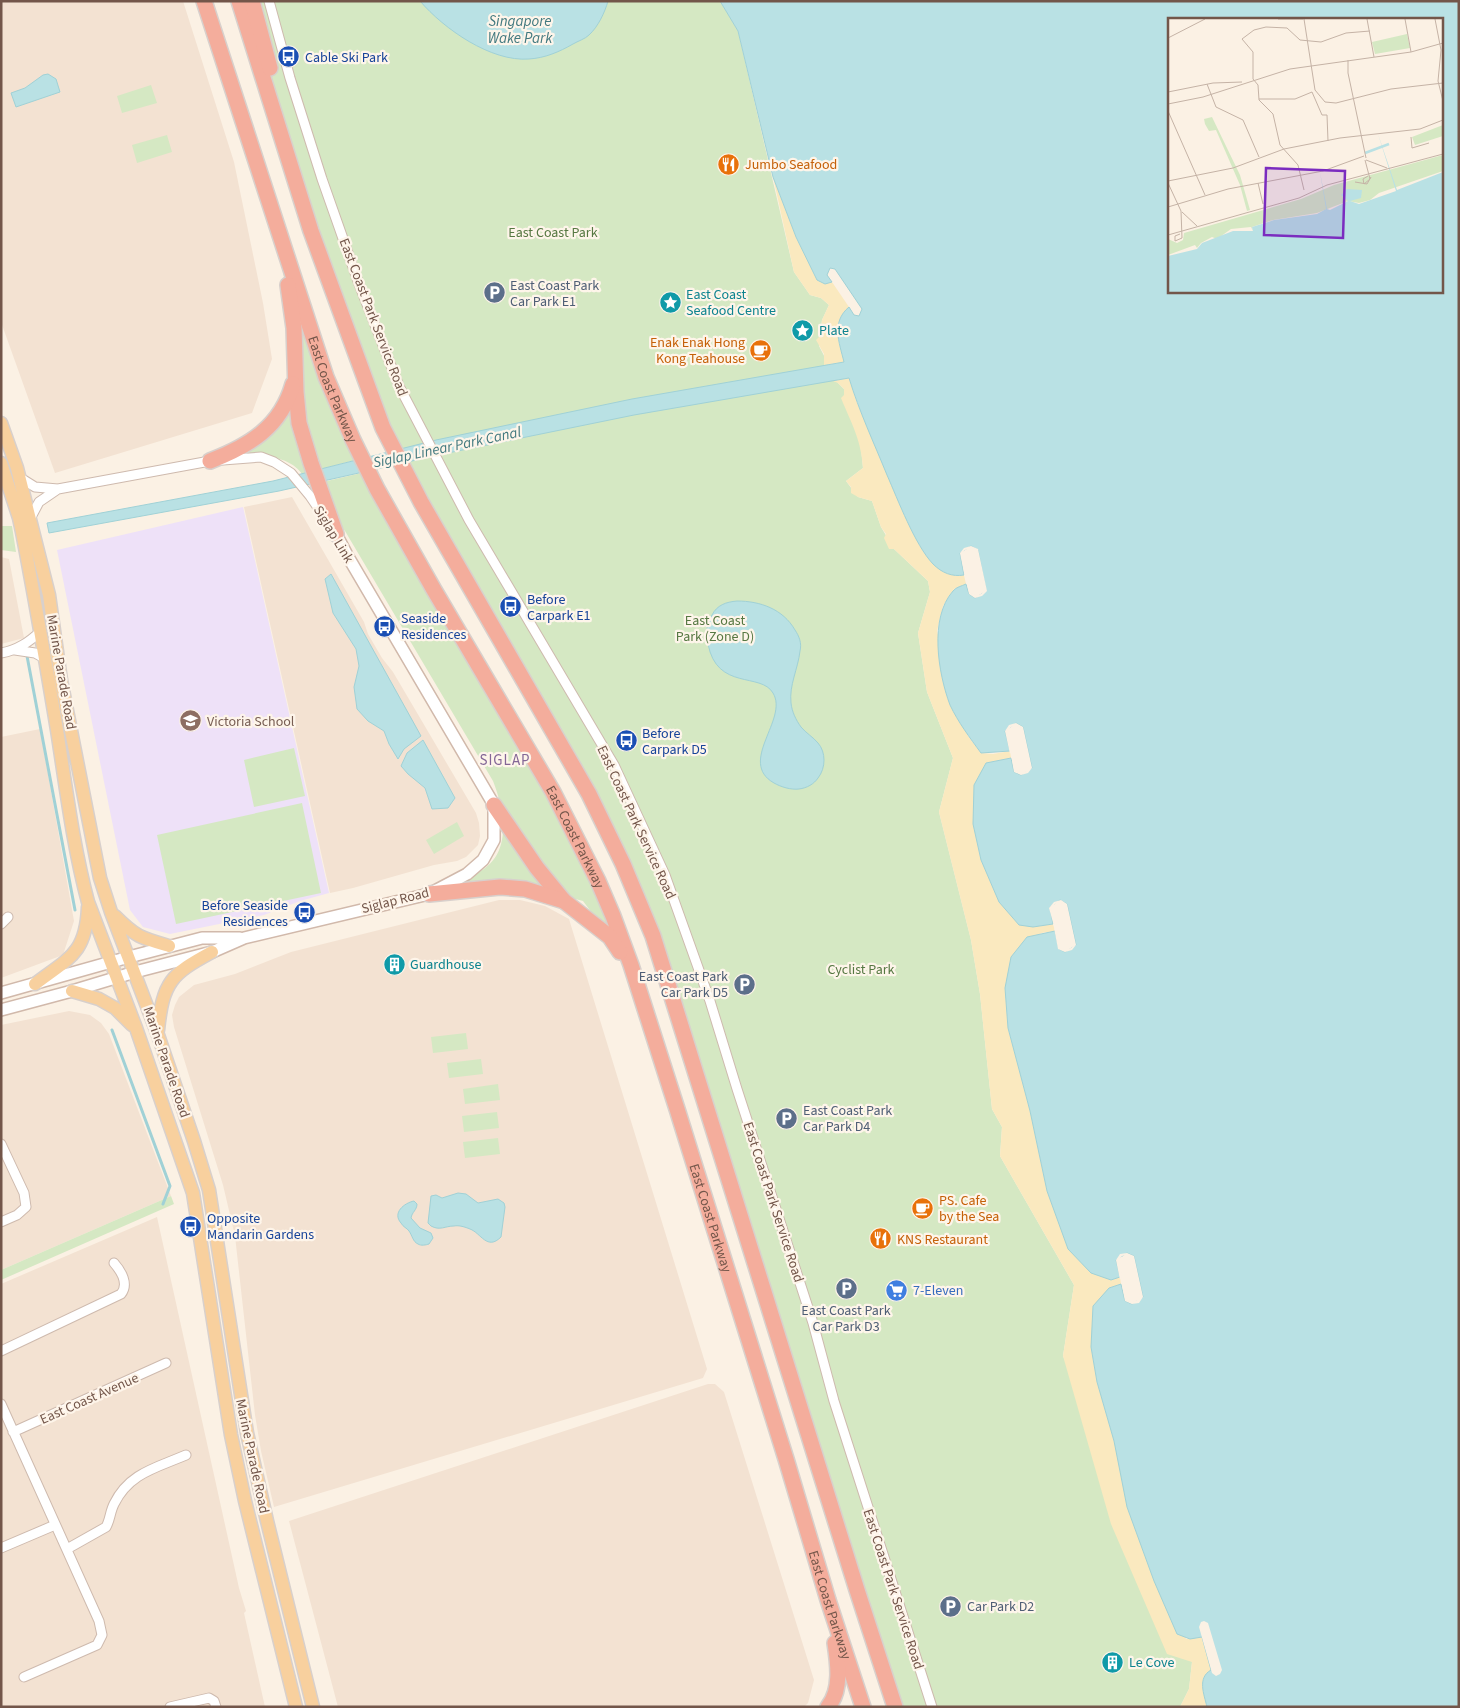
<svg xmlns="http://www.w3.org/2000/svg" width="1460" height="1708" viewBox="0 0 1460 1708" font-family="'Source Sans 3',sans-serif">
<rect width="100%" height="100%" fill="#fbf1e4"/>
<!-- residential -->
<path fill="#f3e2d2" d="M1,1H183L234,162L263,303L272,359L252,413L55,473L1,322Z
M292,497L364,622L368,634L382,658L393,672L476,813L479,823L480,836L478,845L466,857L457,861L434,865L353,888L330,893L244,507Z
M1,557L9,559L24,638L1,644Z
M40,729L74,921L63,955L1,978V737Z
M499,900H520L545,906L569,919L707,1369L703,1378L274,1507L261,1451L255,1415L235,1236L223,1185L174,1027L172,1015L175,1005L179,997L194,985L235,974L291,952Z
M69,1011L90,1015L101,1023L109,1034L171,1196L1,1270V1025Z
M157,1217L239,1588L246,1611L244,1613L265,1707H1V1284Z
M708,1384H715L724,1392L814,1680L808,1703L804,1707H338L289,1521Z"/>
<!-- education -->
<path fill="#eee1f8" d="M243,507L329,893L300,901L264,915L170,934L143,927L130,910L57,550Z"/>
<!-- green -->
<path fill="#d5e8c3" d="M239,1H720L738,31L794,272L810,295L821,298L829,305L822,320L819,346L838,383L844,389C844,405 851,418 856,432C861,444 862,456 863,468L846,481L858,497L872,501L881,527L894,549L928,581L930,592L918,633L927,692L953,758L939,812L971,940L980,994L992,1109L1002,1127L1000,1156L1074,1285L1063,1356L1192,1662L1189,1689L1180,1707H895L623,864L383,428Z
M151,85L157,103L122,113L117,96Z
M167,135L172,152L137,163L132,145Z
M280,244L363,458L302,474C285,449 237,456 210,456L262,428L289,387L293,356Z
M370,471L553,792L630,964L583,901L525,886L469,893L466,877C513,864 507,817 493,781L345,531L310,485Z
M1,526H12L16,552L1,550Z
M294,748L305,796L254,807L244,760Z
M302,803L321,893L176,924L157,835Z
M457,822L464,836L434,854L426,840Z
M466,1033L468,1049L433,1053L431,1037Z
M481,1059L483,1074L449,1078L447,1063Z
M498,1084L500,1100L465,1104L463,1089Z
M497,1112L499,1128L464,1132L462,1116Z
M498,1138L500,1154L465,1158L463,1142Z
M171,1196L174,1204L1,1280V1270Z"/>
<!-- sand -->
<path fill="#fae9bf" d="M773,177L796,237L815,276C819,282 825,285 832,282L849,307C831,322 839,343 845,362L824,365V354L816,340L820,336L822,320L829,305L821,298L810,295L794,272Z
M849,378L856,400L903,512L924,553L956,576L964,575L966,584L954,589L943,606L937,631L968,736L981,753L993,754L1010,751L1011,758L986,763L973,824L981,860L999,902L1033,927L1053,924L1055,931L1041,933L1005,988L1008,1028L1030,1111L1047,1191L1111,1280L1120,1277L1121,1284L1109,1288L1091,1347L1097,1382L1114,1441L1186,1639L1202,1637L1212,1670L1204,1677L1203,1681L1207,1707H1180L1189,1689L1192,1662L1167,1654L1111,1524L1063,1356L1074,1285L1000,1156L1002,1127L992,1109L980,994L971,940L939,812L953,758L927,692L918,633L930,592L928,581L894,549H889L884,538L886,534L881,527L872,501L858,497L851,493V487L846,481L863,468C861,439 852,425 841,398L844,395V389L838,383L833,381Z"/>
<!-- water -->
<path fill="#b9e1e4" stroke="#a0d1d6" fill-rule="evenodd" d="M420,1H608C605,12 598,27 589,35C585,39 578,41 573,44C559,52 545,58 529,59C491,62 444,29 420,1Z
M720,1H1459V1707H1207C1204,1694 1197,1678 1211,1670L1202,1637L1190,1639L1177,1634L1154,1581L1127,1507L1114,1441L1097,1382L1091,1347L1093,1306L1109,1288L1121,1284L1125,1301L1132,1304L1143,1297L1134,1256L1127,1253L1116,1260L1120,1277L1111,1280L1091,1273L1068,1249L1047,1191L1030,1111L1008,1028L1005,988L1011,957L1027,937L1055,931L1059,949L1065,952L1076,945L1067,904L1060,900L1050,907L1053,924L1033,927L1019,925L999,902L981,860L973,824L974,785L986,763L1011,758L1014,772L1021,775L1032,768L1023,727L1016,723L1005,731L1010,751L981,753C970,738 958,722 950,705C938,673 929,618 953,591C956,587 962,586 966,584L969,594L975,598L986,591L978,550L971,546L960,553L964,575C952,577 942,573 933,564C915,545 898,500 887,475C874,443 859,411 849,378L634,415L443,454L279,491L49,533L47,523L273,481L436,440L632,399L844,362C839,342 831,322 849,307L854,315L859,316L862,309L835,269L830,268L827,275L832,282L825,284L817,280L796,237L773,177L738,31ZM1169,19H1441V291H1169Z
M48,74L56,79L60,92L16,107L11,93L25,88L43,75Z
M331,574L421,736L404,749L398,759L389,744L384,731L368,721L357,709L354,687L359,666L356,649L333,613L325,579Z
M737,601C760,601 783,609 795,630C799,636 802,643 800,651C798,669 789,685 791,703C792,712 796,720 801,727C806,733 813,737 818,743C826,752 826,768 818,778C814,784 807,788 799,789C791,790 781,787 774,783C737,762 789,719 773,693C761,672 717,691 708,644C706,634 706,624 712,615C717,605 726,602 737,601Z
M423,740L455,798L448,808L432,809L425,788L408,774L401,766L407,753Z
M458,1193L466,1194L478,1203L498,1199L504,1203L505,1207L501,1237C487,1251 481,1233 470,1229C465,1227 459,1225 454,1226C445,1226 440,1231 431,1226L428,1223L431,1196L436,1195L442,1198Z
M414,1201L417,1204C417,1210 412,1212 411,1218L420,1228L431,1233L433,1238L429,1244C426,1245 421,1246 418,1244C413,1242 412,1235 409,1231C407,1228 403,1227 401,1223C392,1213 404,1203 414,1201Z"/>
<!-- pier -->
<path fill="#fbf1e4" d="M971,546L978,549L987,591L982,596L975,598L969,594L966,581L968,583L971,593L976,595L981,594L984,590L975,551L971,549L965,550L962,554L967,575L965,578L960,553L964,548Z
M1016,723L1023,727L1032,768L1028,773L1021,775L1014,772L1011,755L1013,757L1016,770L1021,772L1026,771L1029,767L1021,728L1016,726L1011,727L1008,731L1012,751L1010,754L1005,731L1009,725Z
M1061,900L1067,904L1076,945L1072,950L1065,952L1058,949L1054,928L1057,930L1061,947L1065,949L1071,948L1074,944L1065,905L1060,903L1055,904L1052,908L1055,924L1054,926L1049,908L1054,902Z
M1127,1253L1134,1256L1143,1297L1139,1303L1132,1304L1125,1301L1121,1281L1124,1283L1127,1299L1132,1302L1137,1300L1140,1296L1132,1258L1127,1255L1122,1256L1119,1260L1122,1277L1120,1280L1116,1260L1120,1254Z
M1204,1621L1208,1623L1222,1670L1220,1674L1216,1676L1212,1673L1199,1627L1201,1622Z"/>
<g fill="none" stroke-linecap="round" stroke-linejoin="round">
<!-- stream -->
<path stroke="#a0d1d6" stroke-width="3" d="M27,656L75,910
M112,1030L170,1186L163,1204"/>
<defs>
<path id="street" d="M269,1L290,78L322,179L359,284L399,386L469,520L614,765L665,875L710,1001L737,1089L813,1323L834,1401L932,1707
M19,477L35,487L58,489L210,461L261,457L274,462L291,473L310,496L325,518
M30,519L39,502L58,489
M15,650L35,653L46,659
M1,653C18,650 29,642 41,631
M1,924L8,917
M1,1144L24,1193L26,1207L17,1215L1,1222
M1,1351L121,1294C129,1284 121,1271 114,1263
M1,1404L99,1621L102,1635L97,1645L24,1677
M13,1432L166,1363
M1,1548L55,1525
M67,1549L106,1527C110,1520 110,1512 114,1504C129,1473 156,1468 186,1455
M170,1707L209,1698L214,1701L216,1707"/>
<path id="secondary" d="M1,993L129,957L202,938H240
M1,1010L72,991L135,972L212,952L244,938L429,894L467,874L483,860L494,840V805L347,555L336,534"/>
<path id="primary" d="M1,423L17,468L49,595L61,680L100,878L111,912L158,1035L194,1141L209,1190L247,1433L267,1521L313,1707
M1,463L19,518L22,532C35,598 46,664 57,730C66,787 73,846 88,902L136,1028L193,1193L231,1435L245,1501L296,1707
M115,916C136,937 141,938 169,946
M35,984C69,958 86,954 88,907
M72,991L99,999L115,1008L132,1025
M158,1030C163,982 171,974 212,952"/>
<g id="highway">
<path id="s1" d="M204,1L326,377L353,440L377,489L434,590L553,792L598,881L613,916L631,965L677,1109L786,1459L828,1600L863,1707"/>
<path d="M239,1L311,231L383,428L421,502L589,794L623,864L653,936L857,1590L895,1707"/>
<path d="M252,1L270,68"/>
<path d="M288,285L294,328L296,392L299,423L311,463L336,534"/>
<path d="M210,461C249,446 281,427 293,384"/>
<path d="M494,805L537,868L564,901L610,937L620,952"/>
<path d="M429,894L500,887L525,889L564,901"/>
<path d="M828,1707C842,1690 838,1663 835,1643"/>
</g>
</defs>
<!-- street casing -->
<use href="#street" stroke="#cebaae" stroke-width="11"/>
<!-- secondary casing -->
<use href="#secondary" stroke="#d1b9ab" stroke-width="14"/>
<!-- primary casing -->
<use href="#primary" stroke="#d8d0cc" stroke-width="15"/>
<!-- highway casing -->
<use href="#highway" stroke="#d8d0cc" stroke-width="18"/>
<!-- street -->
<use href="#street" stroke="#fff" stroke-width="9"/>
<!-- secondary -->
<use href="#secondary" stroke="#fff" stroke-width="11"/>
<!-- primary -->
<use href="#primary" stroke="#f8d09e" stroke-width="12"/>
<!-- highway -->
<use href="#highway" stroke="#f4ad9c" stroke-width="15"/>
</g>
<!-- icons -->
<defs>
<symbol id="bus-disc" viewBox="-11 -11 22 22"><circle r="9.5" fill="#1a4fb4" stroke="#fef5ea"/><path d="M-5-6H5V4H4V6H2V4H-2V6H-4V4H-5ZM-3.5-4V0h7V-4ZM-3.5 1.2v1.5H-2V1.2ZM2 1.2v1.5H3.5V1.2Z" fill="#fff"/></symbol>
<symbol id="restaurant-disc" viewBox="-11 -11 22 22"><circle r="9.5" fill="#e8710a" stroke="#fef5ea"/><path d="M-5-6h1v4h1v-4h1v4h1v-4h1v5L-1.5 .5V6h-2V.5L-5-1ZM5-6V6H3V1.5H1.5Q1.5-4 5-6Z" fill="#fff"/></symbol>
<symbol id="parking-disc" viewBox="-11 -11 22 22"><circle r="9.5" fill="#5c6f8a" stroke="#fef5ea"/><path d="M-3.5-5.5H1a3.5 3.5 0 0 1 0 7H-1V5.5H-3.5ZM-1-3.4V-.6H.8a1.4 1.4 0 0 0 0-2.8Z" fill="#fff"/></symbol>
<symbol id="sight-disc" viewBox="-11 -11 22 22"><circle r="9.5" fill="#0f9aa8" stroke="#fef5ea"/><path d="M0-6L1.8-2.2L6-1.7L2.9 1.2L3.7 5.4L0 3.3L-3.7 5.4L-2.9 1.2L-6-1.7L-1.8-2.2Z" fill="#fff"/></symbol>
<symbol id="cafe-disc" viewBox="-11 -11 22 22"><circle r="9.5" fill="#e8710a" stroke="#fef5ea"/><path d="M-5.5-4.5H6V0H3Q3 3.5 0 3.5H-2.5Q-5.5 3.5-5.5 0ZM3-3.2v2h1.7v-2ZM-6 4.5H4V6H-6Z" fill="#fff"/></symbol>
<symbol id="university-disc" viewBox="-11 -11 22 22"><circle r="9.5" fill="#8d6e63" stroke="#fef5ea"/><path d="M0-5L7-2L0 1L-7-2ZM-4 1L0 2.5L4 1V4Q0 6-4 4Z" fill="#fff"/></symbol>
<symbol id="building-disc" viewBox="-11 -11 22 22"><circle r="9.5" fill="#0f9aa8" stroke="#fef5ea"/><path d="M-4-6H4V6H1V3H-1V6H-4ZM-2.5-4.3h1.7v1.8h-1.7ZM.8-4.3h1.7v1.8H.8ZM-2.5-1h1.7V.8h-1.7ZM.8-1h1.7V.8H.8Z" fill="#fff"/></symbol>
<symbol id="supermarket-disc" viewBox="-11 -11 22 22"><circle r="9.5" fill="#3f7fe0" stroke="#fef5ea"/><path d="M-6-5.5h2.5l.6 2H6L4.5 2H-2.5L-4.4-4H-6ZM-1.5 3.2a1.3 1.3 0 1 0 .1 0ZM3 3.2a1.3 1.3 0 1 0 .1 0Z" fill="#fff"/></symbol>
</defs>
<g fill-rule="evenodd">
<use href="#bus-disc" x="276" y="44" width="25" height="25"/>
<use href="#restaurant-disc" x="716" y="152" width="25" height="25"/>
<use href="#parking-disc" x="482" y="280" width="25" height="25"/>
<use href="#sight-disc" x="658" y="290" width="25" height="25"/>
<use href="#sight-disc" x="790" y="318" width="25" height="25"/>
<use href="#cafe-disc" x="748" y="338" width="25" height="25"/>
<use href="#bus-disc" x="498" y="594" width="25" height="25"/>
<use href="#bus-disc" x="372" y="614" width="25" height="25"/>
<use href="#university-disc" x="178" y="708" width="25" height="25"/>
<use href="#bus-disc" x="614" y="728" width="25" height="25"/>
<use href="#bus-disc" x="292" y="900" width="25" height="25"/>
<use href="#building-disc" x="382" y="952" width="25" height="25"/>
<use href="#parking-disc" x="732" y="972" width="25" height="25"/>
<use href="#parking-disc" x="774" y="1106" width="25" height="25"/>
<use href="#cafe-disc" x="910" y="1196" width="25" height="25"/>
<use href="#bus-disc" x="178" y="1214" width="25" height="25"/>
<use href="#restaurant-disc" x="868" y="1226" width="25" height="25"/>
<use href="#parking-disc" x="834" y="1276" width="25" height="25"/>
<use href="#supermarket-disc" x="884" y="1278" width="25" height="25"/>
<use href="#parking-disc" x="938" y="1594" width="25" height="25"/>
<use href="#building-disc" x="1100" y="1650" width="25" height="25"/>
</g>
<g text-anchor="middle" stroke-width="4.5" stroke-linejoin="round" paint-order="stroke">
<!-- transit labels -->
<g font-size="14" fill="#164399" stroke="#fef5ea" text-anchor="start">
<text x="305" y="62">Cable Ski Park</text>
<text x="527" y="604">Before<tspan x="527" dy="16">Carpark E1</tspan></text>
<text x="401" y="623">Seaside<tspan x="401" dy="16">Residences</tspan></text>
<text x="642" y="738">Before<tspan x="642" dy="16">Carpark D5</tspan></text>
<text x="288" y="910" text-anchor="end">Before Seaside<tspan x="288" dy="16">Residences</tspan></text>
<text x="207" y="1223">Opposite<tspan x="207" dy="16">Mandarin Gardens</tspan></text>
</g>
<!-- food labels -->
<g font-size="14" fill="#c56008" stroke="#fef5ea" text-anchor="start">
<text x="745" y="169">Jumbo Seafood</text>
<text x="745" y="347" text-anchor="end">Enak Enak Hong<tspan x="745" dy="16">Kong Teahouse</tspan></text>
<text x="939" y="1205">PS. Cafe<tspan x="939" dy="16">by the Sea</tspan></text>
<text x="897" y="1244">KNS Restaurant</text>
</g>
<!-- park labels -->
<g font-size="14" fill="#567842" stroke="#fef5ea">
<text x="553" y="237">East Coast Park</text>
<text x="715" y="625">East Coast<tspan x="715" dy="16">Park (Zone D)</tspan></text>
<text x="861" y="974">Cyclist Park</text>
</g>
<!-- service labels -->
<g font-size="14" fill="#4e5e75" stroke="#fef5ea" text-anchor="start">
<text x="510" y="290">East Coast Park<tspan x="510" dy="16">Car Park E1</tspan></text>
<text x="728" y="981" text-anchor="end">East Coast Park<tspan x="728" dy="16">Car Park D5</tspan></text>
<text x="803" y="1115">East Coast Park<tspan x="803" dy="16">Car Park D4</tspan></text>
<text x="846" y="1315" text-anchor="middle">East Coast Park<tspan x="846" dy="16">Car Park D3</tspan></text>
<text x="967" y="1611">Car Park D2</text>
</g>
<!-- culture labels -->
<g font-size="14" fill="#0d838f" stroke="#fef5ea" text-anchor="start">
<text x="686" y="299">East Coast<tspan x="686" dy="16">Seafood Centre</tspan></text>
<text x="819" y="335">Plate</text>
<text x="410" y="969">Guardhouse</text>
<text x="1129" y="1667">Le Cove</text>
</g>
<!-- street labels -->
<g font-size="14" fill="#73564a" stroke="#fef5ea">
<text transform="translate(374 317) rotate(69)" y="5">East Coast Park Service Road</text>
<text dy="5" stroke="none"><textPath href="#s1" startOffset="409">East Coast Parkway</textPath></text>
<text transform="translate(334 534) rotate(59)" y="5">Siglap Link</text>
<text transform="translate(62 672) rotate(80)" y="5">Marine Parade Road</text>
<text transform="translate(637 822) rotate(65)" y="5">East Coast Park Service Road</text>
<text dy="5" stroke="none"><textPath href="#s1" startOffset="919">East Coast Parkway</textPath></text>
<text transform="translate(395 900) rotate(-14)" y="5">Siglap Road</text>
<text transform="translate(167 1062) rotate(71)" y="5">Marine Parade Road</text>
<text transform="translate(774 1202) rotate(72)" y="5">East Coast Park Service Road</text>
<text dy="5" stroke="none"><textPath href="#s1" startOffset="1324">East Coast Parkway</textPath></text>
<text transform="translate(89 1398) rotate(-24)" y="5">East Coast Avenue</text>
<text transform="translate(253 1456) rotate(78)" y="5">Marine Parade Road</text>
<text transform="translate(894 1589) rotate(72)" y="5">East Coast Park Service Road</text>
<text dy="5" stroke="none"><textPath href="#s1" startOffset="1729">East Coast Parkway</textPath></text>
</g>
<!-- education labels -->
<g font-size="14" fill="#785e54" stroke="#fef5ea" text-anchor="start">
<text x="207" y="726">Victoria School</text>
</g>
<!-- shop labels -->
<g font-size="14" fill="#366cbe" stroke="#fef5ea" text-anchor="start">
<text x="913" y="1295">7-Eleven</text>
</g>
<!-- water labels -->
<g font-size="15" font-style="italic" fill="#42797f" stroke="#fef5ea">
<text x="520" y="26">Singapore<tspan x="520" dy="17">Wake Park</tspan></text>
<text transform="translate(447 447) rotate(-12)" y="5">Siglap Linear Park Canal</text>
</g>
<!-- neighbourhood labels -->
<g font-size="15" letter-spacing="1" fill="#836696" stroke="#fef5ea">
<text x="505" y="765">SIGLAP</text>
</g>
</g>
<!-- overview -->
<g transform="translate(1168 18)">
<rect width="275" height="275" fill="#fbf1e4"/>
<path d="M239,16L242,30L207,36L204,24ZM44,99L72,157L82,192L79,193L72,167L48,112L41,113L37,106L36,101ZM275,107V118L247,127L244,119ZM275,137V153L211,175L202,182L191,185L180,183L149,195L105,202L84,209L85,213L83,209L63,211L49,221L44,219L33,225L29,230L27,227L0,237V221L9,225L15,222L16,215L133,181L166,167Z" fill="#d5e8c3"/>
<path d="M210,116L229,172L275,154V274H0V238L29,231L34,225L65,213H85L84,209L106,202L149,196L158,191L152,154L159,191L162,192L180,183L173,177L179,171L194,172L193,180L182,183L191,186L228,173Z" fill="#b9e1e4"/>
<path fill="none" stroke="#b9e1e4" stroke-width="2.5" d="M197,135L221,126"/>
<path fill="none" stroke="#c5b3a6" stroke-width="1" d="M110,1H135M136,1L147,72L157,84L168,85L223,71L275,65M199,1L206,39M237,1L243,34M267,1L273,32L270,63L275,83M0,20L37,1M74,21L86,12L98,9L119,10L132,22L153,24L178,15L202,13M74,21L85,34V61M180,42V55L198,140M85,61L90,67L91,82L105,96L112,127L130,147L136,172M39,66L48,89L75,102L91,139M0,74L45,65L74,64M91,81H127L144,74L154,97H159L160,123M0,86L35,79L122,51L243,34L275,25M0,93L37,177M243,119L244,130L261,125M197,142L202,161L196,166L195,161L200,158M198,142L219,150M0,163L65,150L116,131L172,120L252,111L275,102M187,164L199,166L203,159M0,165L13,193L14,220L7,223V218L12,216M90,165L95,186M0,189L60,171L155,153L196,138M14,194L29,208M0,217L131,180L159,167L275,136"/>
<path fill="#7b2cbf" fill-opacity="0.15" stroke="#7b2cbf" stroke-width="2.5" d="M98,150L177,153L175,220L96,217Z"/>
<rect width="275" height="275" fill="none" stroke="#73564a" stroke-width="2.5"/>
</g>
<!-- border -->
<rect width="1460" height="1708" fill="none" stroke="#73564a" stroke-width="5"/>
</svg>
